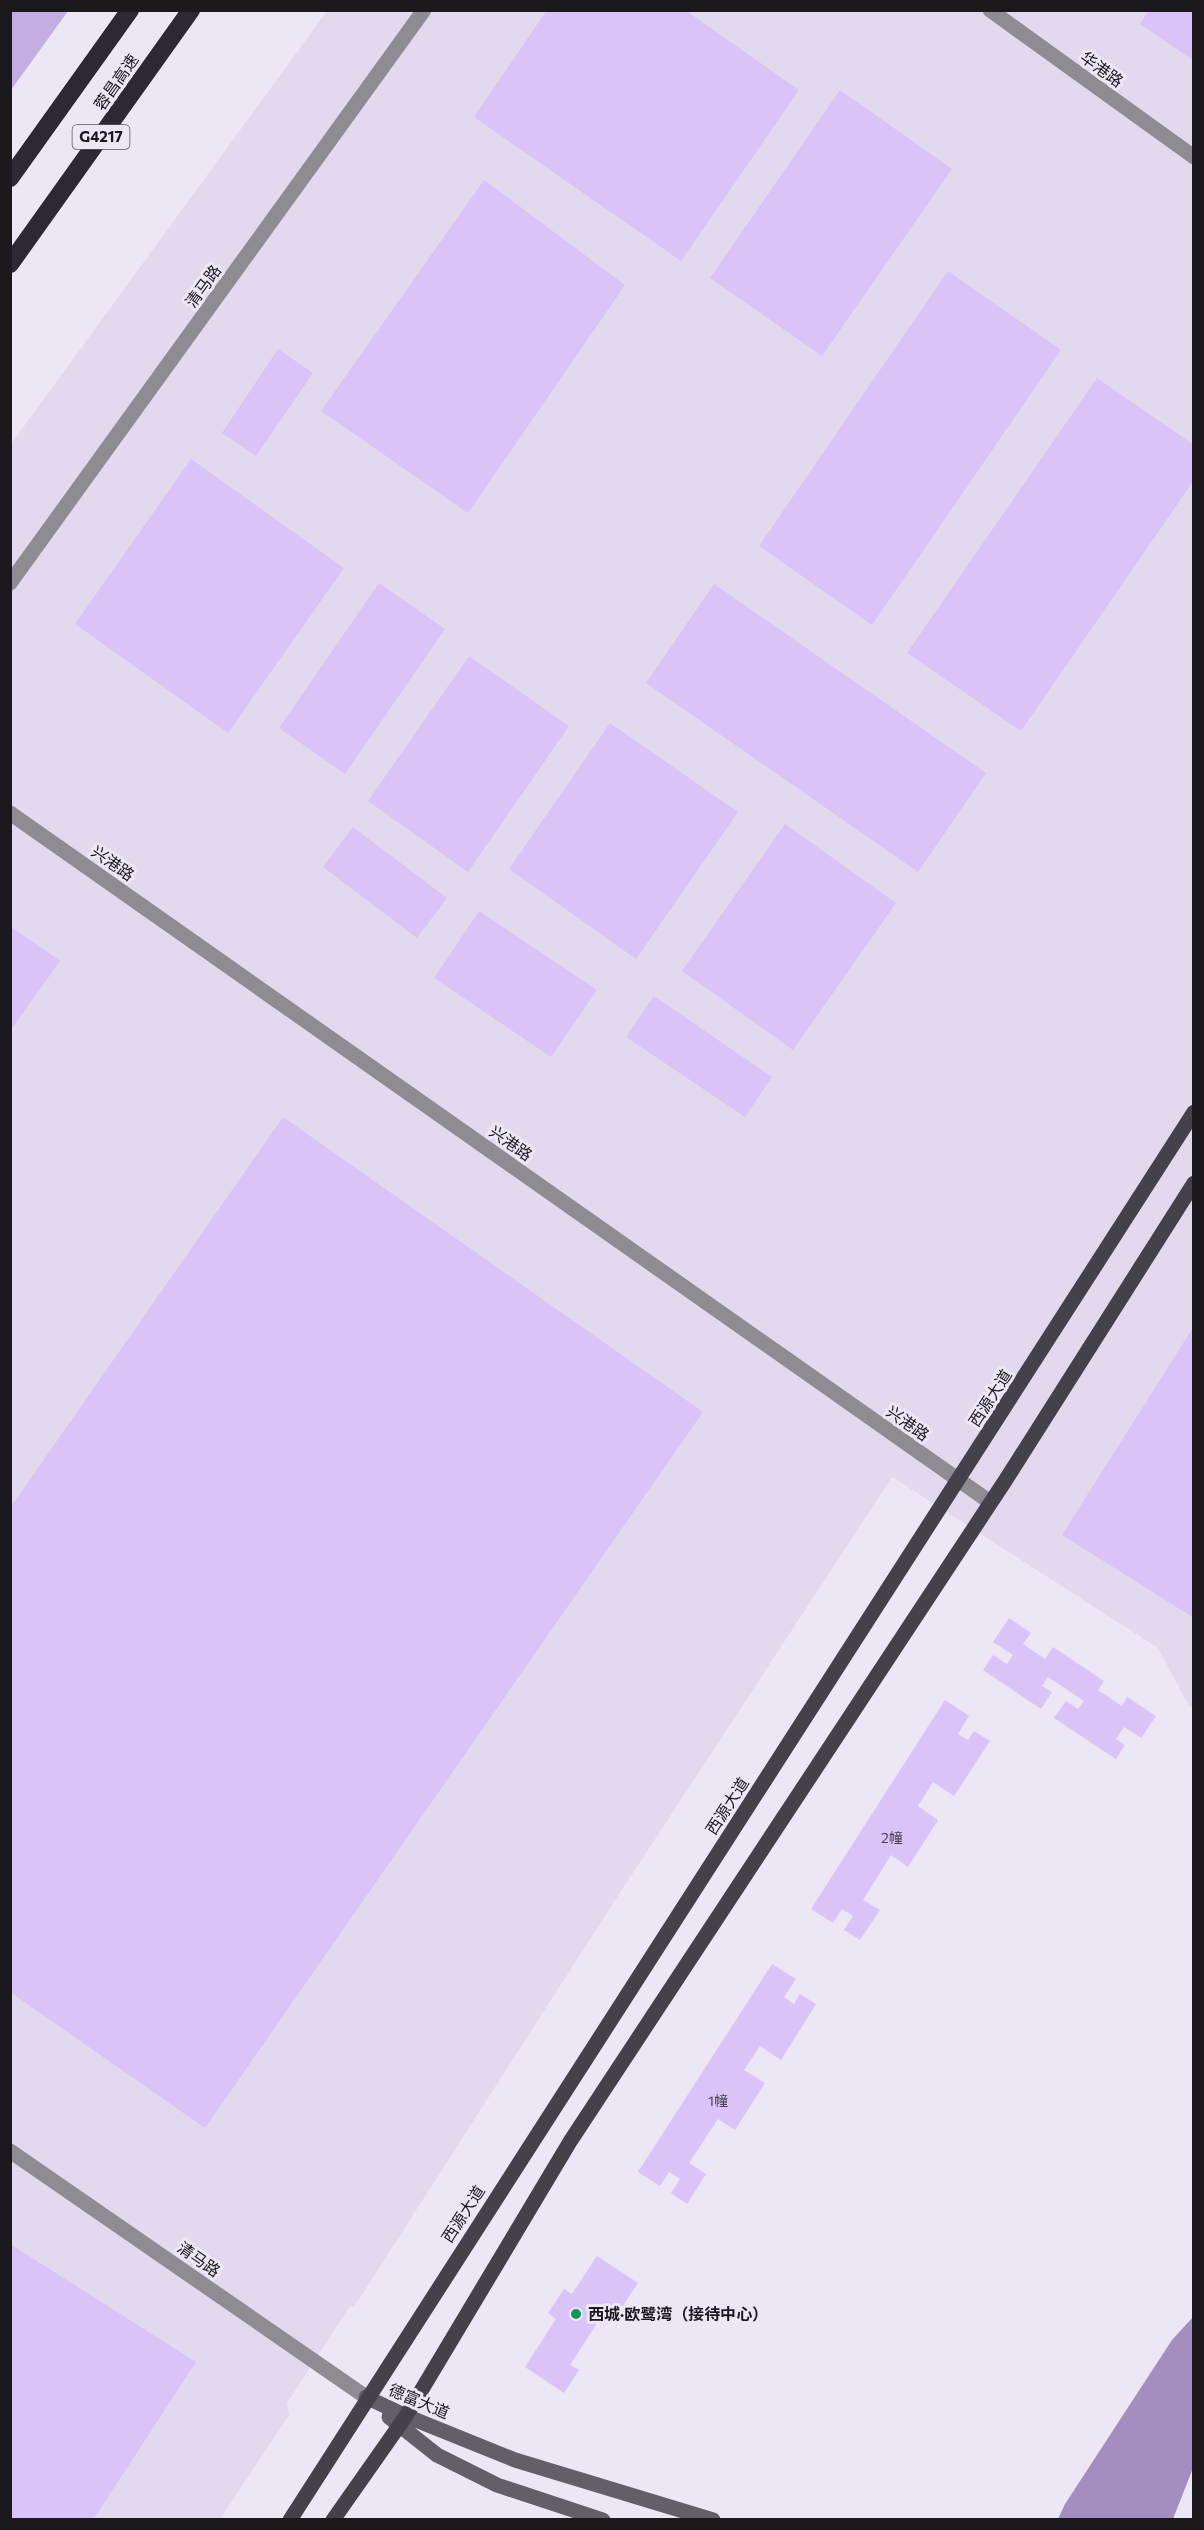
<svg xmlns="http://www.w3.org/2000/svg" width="1204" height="2530" viewBox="0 0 1204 2530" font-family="Commissioner,'Noto Sans SC',sans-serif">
<rect width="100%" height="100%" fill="#ece6f5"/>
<!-- built -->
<path fill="#e2d9ef" d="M327,11H1193V1709L1189,1706L1158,1648L892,1477L610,1908L354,2307L350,2306L287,2403L289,2415L220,2519L11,2520V444Z"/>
<!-- forest -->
<path fill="#c4aee1" d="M11,10L68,11L11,90L10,11Z"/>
<!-- water -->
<path fill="#a48ebf" d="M1193,2317V2468L1173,2519H1058L1065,2504L1172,2340Z"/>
<!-- building -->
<path fill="#dac3f7" d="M547,10H685L799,90L681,261L474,117Z
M1149,10H1194V61L1140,24Z
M840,90L952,169L822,356L710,278Z
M484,180L625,285L468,513L321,411Z
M948,271L1061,350L872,625L759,546Z
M278,349L313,373L256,456L222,433Z
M1097,378L1194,445V480L1021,731L907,653Z
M191,459L344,568L228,733L75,624Z
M379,583L445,629L345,774L279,728Z
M714,584L986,773L918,872L646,683Z
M469,656L569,726L468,872L368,801Z
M610,723L738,812L636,959L509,869Z
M785,824L896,903L793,1050L682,971Z
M353,827L447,898L417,938L323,867Z
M479,911L597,990L551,1057L434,978Z
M10,926L60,961L10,1031Z
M654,996L772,1077L745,1117L626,1037Z
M283,1117L703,1412L205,2128L10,1992V1508Z
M1194,1326V1618L1062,1535Z
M1009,1618L1031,1633L1023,1644L1045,1659L1053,1647L1104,1681L1098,1690L1122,1706L1127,1697L1156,1716L1141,1738L1124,1727L1116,1739L1125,1745L1116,1759L1054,1718L1066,1701L1078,1709L1084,1701L1048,1677L1042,1686L1052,1692L1041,1709L983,1670L993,1655L1007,1664L1013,1655L993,1642Z
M945,1700L969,1716L958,1734L968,1740L974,1731L990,1741L954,1796L933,1782L918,1806L938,1820L908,1867L891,1855L863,1900L880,1910L860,1940L844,1930L853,1916L842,1909L833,1923L811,1909Z
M772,1964L796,1979L784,1997L794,2004L800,1994L816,2004L781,2060L760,2046L744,2070L765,2083L735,2130L718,2119L689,2163L706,2174L687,2204L671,2193L680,2179L669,2172L660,2186L638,2172Z
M10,2244L196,2362L93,2520H10Z
M597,2256L638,2283L613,2321L603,2314L570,2365L579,2370L564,2393L525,2367L556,2319L548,2313L564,2289L572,2294Z"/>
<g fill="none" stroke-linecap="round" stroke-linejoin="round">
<!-- minor -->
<path stroke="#8e8b92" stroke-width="15" d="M990,10L1194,157
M10,813L990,1502"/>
<!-- tertiary -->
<path stroke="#8e8b92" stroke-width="15" d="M10,583L424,10
M10,2151L366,2397"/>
<!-- secondary -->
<path stroke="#635f68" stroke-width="15" d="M366,2397L406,2416L515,2460L713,2520
M389,2417L437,2455L497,2485L603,2520"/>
<!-- primary -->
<path stroke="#45414b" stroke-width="15" d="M290,2520L1194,1112
M333,2520L406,2416L571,2140L1005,1481L1194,1183"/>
<!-- motorway -->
<path stroke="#2d2833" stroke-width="18" d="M10,178L130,10
M10,264L191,10"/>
</g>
<!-- markers -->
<circle fill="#109757" stroke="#ece6f5" stroke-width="2" cx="576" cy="2314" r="6"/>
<g text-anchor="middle" stroke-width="6" stroke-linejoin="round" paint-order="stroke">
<!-- number labels -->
<g font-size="14" fill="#4b4354">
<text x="892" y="1843">2幢</text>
<text x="718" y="2106">1幢</text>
</g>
<!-- shield labels -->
<rect fill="#ece6f5" stroke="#5a565e" stroke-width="1.5" x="72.5" y="125" width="57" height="24" rx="4.5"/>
<g font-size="15" font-weight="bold" fill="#1b181e">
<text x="101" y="142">G4217</text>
</g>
<!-- street labels -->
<g font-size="16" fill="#1b181e" stroke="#ece6f5">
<text transform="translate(1102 69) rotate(36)" y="6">华港路</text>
<text transform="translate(116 82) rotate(-55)" y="6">蓉昌高速</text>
<text transform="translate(203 286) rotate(-54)" y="6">清马路</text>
<text transform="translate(113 863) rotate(35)" y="6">兴港路</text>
<text transform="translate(511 1143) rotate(35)" y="6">兴港路</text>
<text transform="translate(990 1398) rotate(-57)" y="6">西源大道</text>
<text transform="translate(908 1423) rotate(35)" y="6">兴港路</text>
<text transform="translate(727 1806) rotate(-57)" y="6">西源大道</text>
<text transform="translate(463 2214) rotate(-57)" y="6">西源大道</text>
<text transform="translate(199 2259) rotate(35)" y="6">清马路</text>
<text transform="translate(419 2401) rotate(23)" y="6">德富大道</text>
</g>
<!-- poi labels -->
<g font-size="16" font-weight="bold" fill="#1b181e" stroke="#ece6f5" text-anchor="start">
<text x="588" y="2320">西城·欧鹭湾（接待中心）</text>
</g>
</g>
<!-- border -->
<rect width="1204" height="2530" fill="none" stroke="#1b181e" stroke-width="24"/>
</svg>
